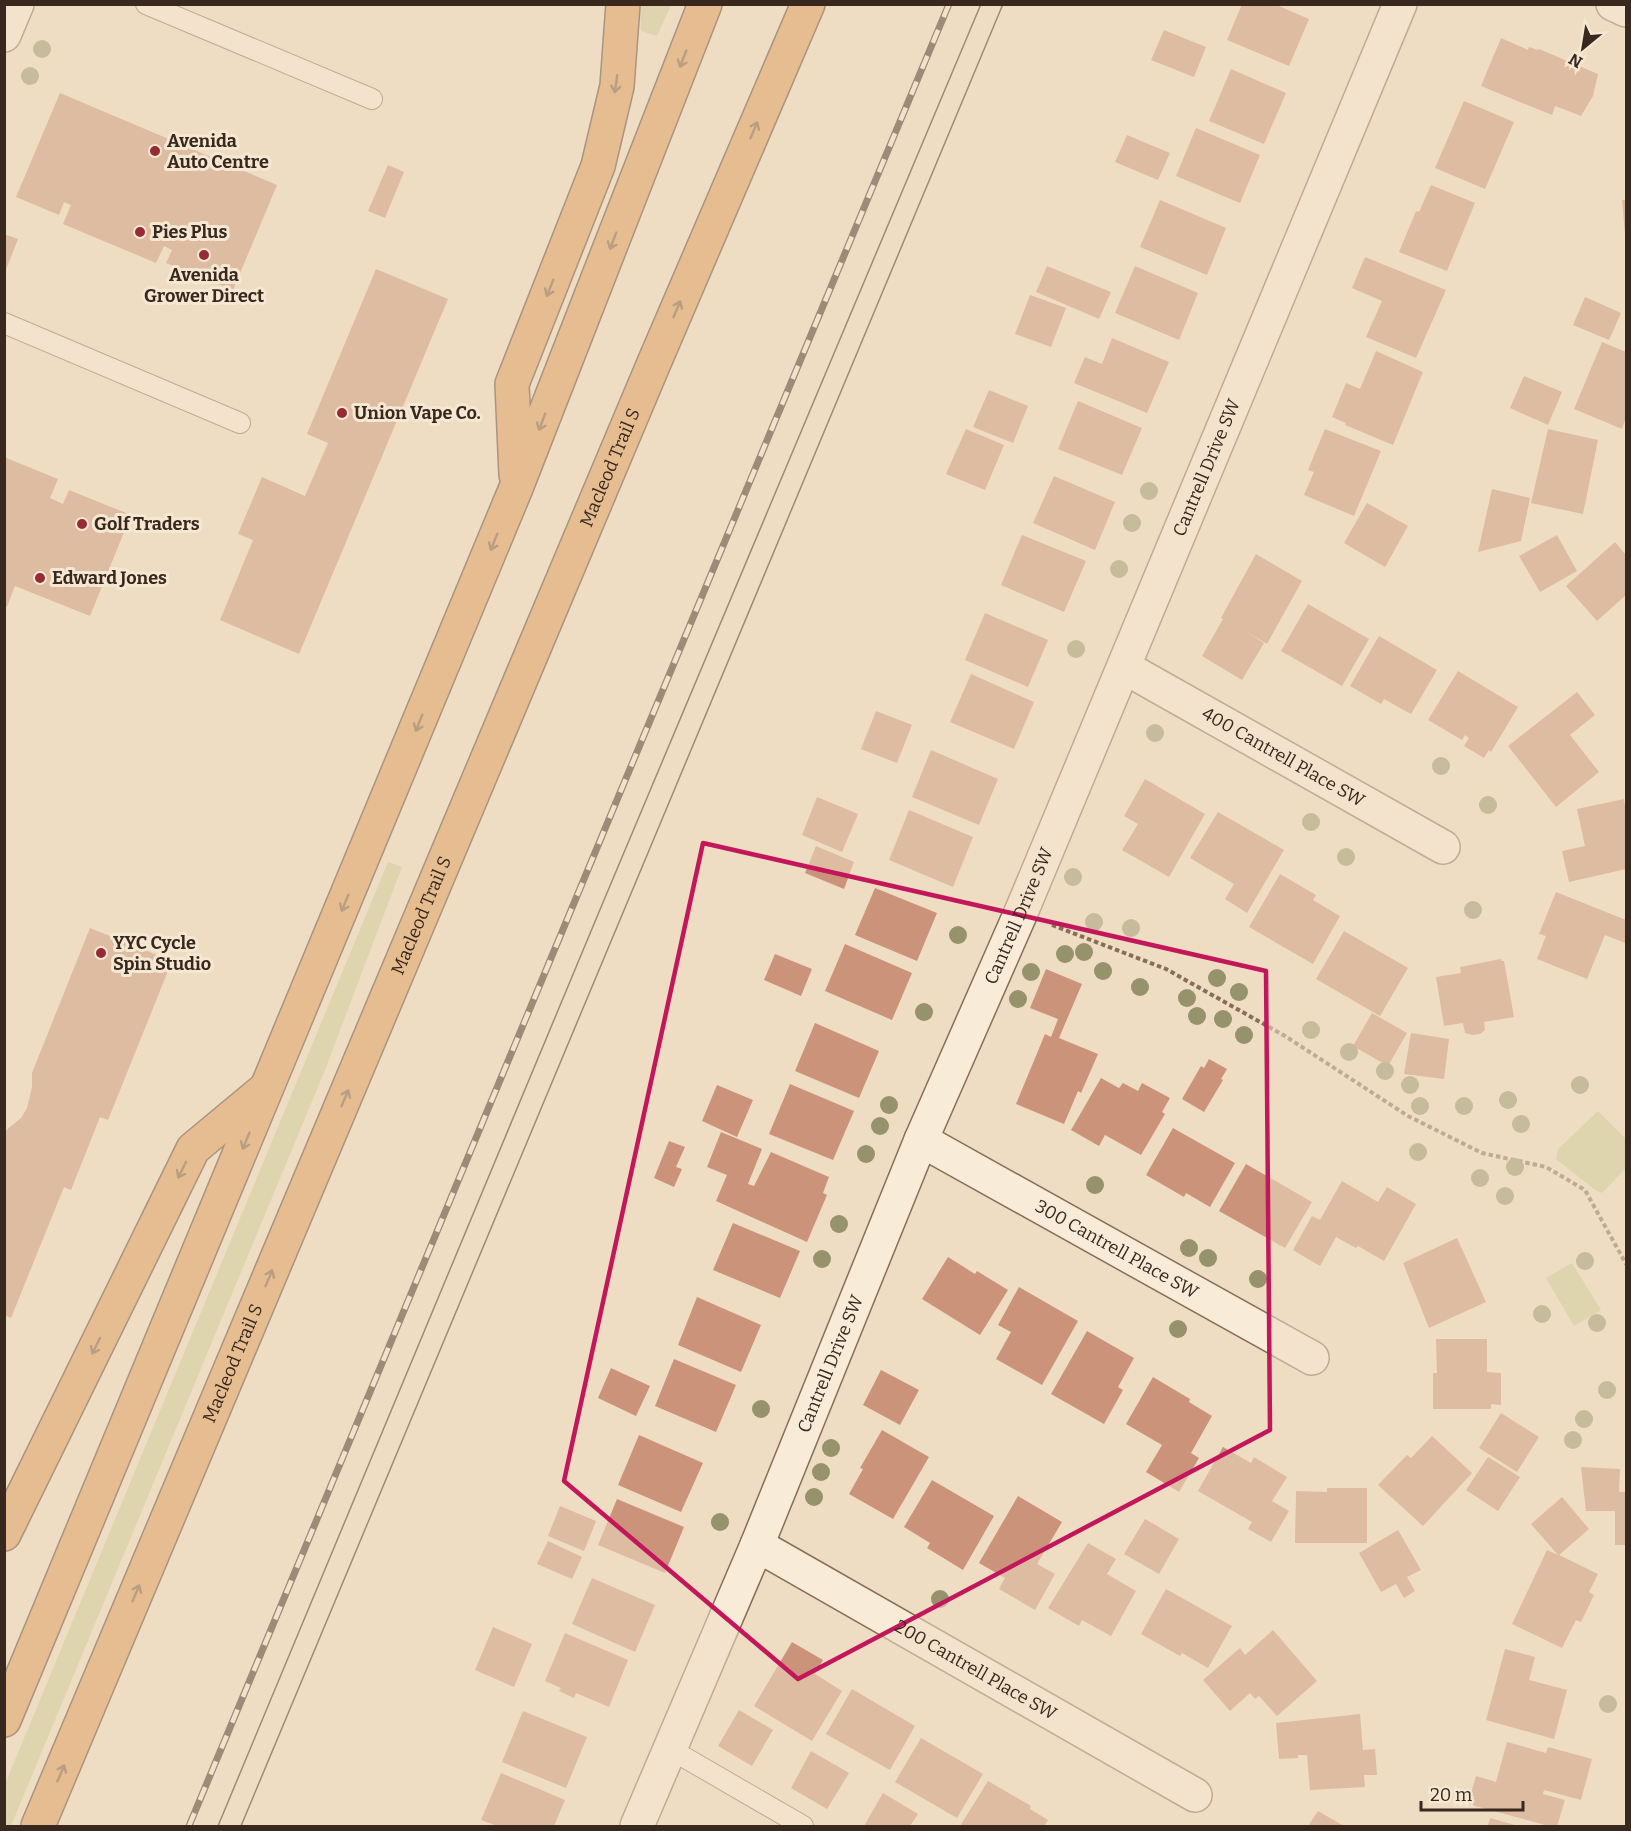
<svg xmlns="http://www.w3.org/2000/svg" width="1631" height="1831" viewBox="0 0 1631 1831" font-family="Bitter,serif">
<rect width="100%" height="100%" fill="#eeddc3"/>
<!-- green -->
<path fill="#cacc97" d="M640,5H671L657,36L641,31Z
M388,862L402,867L325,1070L11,1826H5V1784Z
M1598,1111L1626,1139V1168L1602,1193L1594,1189L1556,1159L1558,1149Z
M1572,1263L1601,1310L1574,1326L1546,1278Z"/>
<!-- building -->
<path fill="#cb947a" d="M1242,4H1274L1309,19L1289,66L1227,40Z
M1164,30L1206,47L1194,77L1151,60Z
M1501,38L1528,50L1529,47L1538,50L1539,49L1598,74L1593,96L1581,116L1555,106L1552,115L1481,86Z
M1231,69L1286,93L1264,144L1209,121Z
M60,93L277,185L233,290L166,263L172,250L164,246L156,263L63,224L71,205L64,202L59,215L16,197Z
M1464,101L1514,122L1485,189L1435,168Z
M1196,128L1260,155L1240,203L1176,176Z
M1127,135L1170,153L1158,180L1115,162Z
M388,165L404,172L385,218L368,211Z
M1431,185L1475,203L1447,271L1399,252L1416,211L1419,212Z
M1160,200L1226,228L1207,275L1140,247Z
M1622,200H1626V235H1625Z
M4,234L18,239L5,272H4Z
M1365,257L1446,290L1416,358L1366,337L1382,301L1352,288Z
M1047,266L1111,292L1099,319L1036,292Z
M1135,266L1198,293L1179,340L1115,313Z
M376,269L448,299L299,654L220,620L253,540L238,534L262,477L305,496L328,443L307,434Z
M1030,295L1066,308L1051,347L1015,334Z
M1585,297L1621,313L1609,340L1573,325Z
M1112,338L1169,362L1147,413L1074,383L1085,357L1102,364Z
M1602,342L1626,352V418L1622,429L1574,409Z
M1376,351L1423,372L1393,445L1345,425L1346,423L1332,417L1346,383L1360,389Z
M1524,376L1562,392L1548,425L1510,408Z
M989,390L1028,406L1013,443L973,427Z
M1078,401L1142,428L1122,475L1058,449Z
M966,429L1004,445L985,490L946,474Z
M1325,429L1381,451L1354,516L1304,495L1314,472L1308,470Z
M1548,429L1598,440L1583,514L1531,503Z
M4,457L58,479L50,498L63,504L69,490L131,515L90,616L15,586L7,607L4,606Z
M1054,476L1115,502L1095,550L1033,523Z
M1492,489L1530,498L1521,541L1478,552Z
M1367,503L1408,526L1385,567L1344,543Z
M1022,535L1086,561L1064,612L1001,585Z
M1557,535L1577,571L1540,592L1519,556Z
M1615,542L1626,555V595L1597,621L1566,586Z
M1256,554L1302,581L1267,644L1242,629L1264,643L1242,680L1202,656L1223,619L1221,618Z
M1308,604L1369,639L1342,686L1281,651Z
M985,613L1048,640L1028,687L965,660Z
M1379,636L1437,670L1411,714L1384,699L1381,704L1350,686Z
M1458,671L1518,707L1491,752L1489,750L1484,758L1464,746L1469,738L1465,735L1462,740L1428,720Z
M971,674L1034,702L1014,749L950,722Z
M1577,692L1595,715L1570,735L1599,772L1556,807L1508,746Z
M876,711L912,725L897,763L861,749Z
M931,750L998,779L979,825L912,797Z
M1145,779L1205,814L1169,877L1122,850L1138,824L1124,816Z
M817,797L858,814L842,852L802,835Z
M1624,799L1626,812V869L1569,882L1562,851L1585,846L1577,809Z
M909,810L973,837L953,887L889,860Z
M1218,812L1284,850L1247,913L1225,899L1234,884L1190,858Z
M816,846L854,862L844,889L805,873Z
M1280,874L1316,895L1313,900L1340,916L1313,964L1249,927Z
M875,888L937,913L917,961L855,935Z
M1556,892L1626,920L1625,943L1605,935L1587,979L1537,959L1546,936L1539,934Z
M90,928L172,961L108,1120L100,1117L71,1190L64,1187L11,1318L4,1315V1132L21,1118L27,1108L32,1087V1073Z
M1344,931L1408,968L1380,1016L1316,979Z
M845,944L912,973L892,1020L825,991Z
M775,954L812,969L801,996L764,980Z
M1501,959V961H1504L1514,1017L1484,1022L1485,1030L1480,1034L1472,1035L1465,1033L1463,1023L1444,1026L1436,977L1461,973L1460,967Z
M1046,969L1082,984L1059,1038L1098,1054L1081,1093L1078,1091L1064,1124L1016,1104L1045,1034L1051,1037L1058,1019L1030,1008Z
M1372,1013L1407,1033L1388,1066L1353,1046Z
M815,1023L879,1051L859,1098L795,1071Z
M1411,1033L1449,1039L1444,1079L1404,1074Z
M1209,1059L1227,1069L1221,1079L1223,1080L1204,1112L1182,1099L1201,1066L1204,1068Z
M1101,1078L1119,1088L1123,1083L1138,1091L1142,1083L1170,1098L1162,1112L1165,1114L1141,1155L1105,1135L1099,1146L1071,1130Z
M790,1084L854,1111L833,1160L769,1134Z
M717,1085L753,1100L737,1137L702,1121Z
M1173,1128L1235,1163L1210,1207L1186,1193L1184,1197L1146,1175Z
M721,1132L762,1149L748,1184L754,1186L771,1152L829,1177L823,1193L827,1195L807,1242L716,1201L727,1175L707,1167Z
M669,1141L685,1147L676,1167L682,1169L674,1187L654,1178Z
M1246,1164L1312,1202L1285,1248L1219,1211Z
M1342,1181L1378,1202L1387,1187L1416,1204L1384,1261L1358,1246L1356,1248L1336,1237L1320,1266L1293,1250L1312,1216L1320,1220Z
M733,1223L800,1251L780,1298L713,1270Z
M1457,1238L1486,1302L1429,1328L1403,1263Z
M948,1257L975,1274L977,1271L1008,1290L980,1335L922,1299Z
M1019,1287L1078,1321L1042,1385L996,1359L1011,1332L998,1325Z
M697,1297L761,1325L741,1372L678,1345Z
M1087,1331L1134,1358L1118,1387L1123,1390L1104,1424L1051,1394Z
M1436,1339H1487V1372L1501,1373V1405L1491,1404V1409H1433V1373H1437Z
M674,1359L736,1385L716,1432L655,1406Z
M611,1368L650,1386L636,1416L598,1398Z
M881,1370L919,1390L900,1425L863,1405Z
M1153,1377L1190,1399L1189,1402L1212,1416L1191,1453L1199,1458L1179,1492L1146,1472L1162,1445L1126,1424Z
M1501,1413L1539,1437L1517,1472L1479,1448Z
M882,1430L929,1457L893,1519L849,1494L863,1469L860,1468Z
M639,1435L703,1463L681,1512L618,1485Z
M1432,1436L1472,1473L1423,1526L1378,1485L1407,1455L1411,1458Z
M1223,1447L1251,1463L1254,1457L1287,1477L1272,1501L1289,1511L1271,1542L1248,1529L1252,1522L1198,1491Z
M1488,1457L1520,1477L1498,1511L1466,1490Z
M1581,1467L1620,1469L1619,1492H1626V1545H1615V1511H1586Z
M932,1480L994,1516L963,1570L927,1548L930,1543L904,1527Z
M1327,1488H1367V1543H1295L1296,1491L1327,1492Z
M1018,1496L1062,1522L1037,1564L1055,1574L1035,1610L999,1589L1005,1578L979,1563Z
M1562,1497L1589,1529L1559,1555L1598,1574L1589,1592L1594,1595L1581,1622L1576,1620L1562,1648L1512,1624L1547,1550L1558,1555L1531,1524Z
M617,1499L684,1527L665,1573L598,1545Z
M560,1506L596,1521L584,1551L548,1536Z
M1145,1519L1179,1539L1159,1574L1124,1554Z
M1398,1530L1421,1570L1407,1577L1415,1591L1404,1598L1396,1584L1381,1592L1359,1553Z
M548,1541L582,1557L572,1579L537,1564Z
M1088,1543L1116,1559L1107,1574L1136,1591L1111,1636L1082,1620L1079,1626L1048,1608Z
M592,1578L655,1605L635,1652L572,1624Z
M1166,1589L1232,1626L1208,1668L1182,1653L1180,1656L1141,1634Z
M493,1627L532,1644L514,1687L475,1670Z
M1273,1630L1317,1681L1277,1716L1259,1696L1255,1699L1250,1693L1230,1711L1203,1680L1240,1648L1245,1655Z
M565,1633L628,1660L609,1707L576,1693L574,1698L559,1691L561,1688L545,1681Z
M792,1642L823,1660L815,1674L842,1691L812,1741L754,1706Z
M1505,1649L1535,1657L1529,1680L1567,1690L1554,1739L1486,1720Z
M852,1689L915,1726L890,1770L826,1734Z
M739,1710L773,1730L752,1766L718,1746Z
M523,1711L587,1737L566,1788L502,1762Z
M1360,1714L1363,1750L1375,1749L1377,1775H1364L1365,1787L1310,1790L1307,1755H1298V1758L1279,1759L1276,1723Z
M921,1738L983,1774L957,1818L895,1782Z
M1507,1742L1546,1753L1548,1747L1592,1759L1581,1800L1544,1790L1543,1794L1565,1800L1557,1826H1549L1468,1804L1476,1776L1496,1782Z
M811,1751L849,1773L827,1809L791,1788Z
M501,1773L565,1800L554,1826H497L481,1820Z
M988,1781L1031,1806L1030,1809L1048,1820L1044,1826H960Z
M883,1793L918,1814L910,1826H864Z
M1318,1811L1344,1826H1308Z
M1490,1818L1518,1826H1488Z"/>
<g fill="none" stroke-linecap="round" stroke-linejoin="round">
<defs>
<path id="lane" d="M146,4L372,99
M4,323L240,423
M670,1749L803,1826"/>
<g id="street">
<path d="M1613,4L1626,10"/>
<path d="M4,35L17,4"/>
<path id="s1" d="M1124,667L1443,847"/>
<path id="s2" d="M921,1140L1312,1358"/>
<path id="s3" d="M757,1545L1195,1795"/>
<path id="s4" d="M637,1826L757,1545L921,1140L1022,910L1400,4"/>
</g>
<g id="highway">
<path d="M516,475L512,384L598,166L617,86L623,4"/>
<path d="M4,1534L193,1149L264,1090"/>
<path d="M4,1720L516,488L705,4"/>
<path id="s5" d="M38,1826L654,363L808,4"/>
</g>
</defs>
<!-- lane casing -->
<use href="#lane" stroke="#886e5a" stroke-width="22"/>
<!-- street casing -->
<use href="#street" stroke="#886e5a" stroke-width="36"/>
<!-- highway casing -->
<use href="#highway" stroke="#563d2e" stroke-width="36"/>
<!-- path -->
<path stroke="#886e5a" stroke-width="4" stroke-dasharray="4.5 3" stroke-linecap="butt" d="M1052,925L1166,969L1285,1036L1408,1116L1482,1153L1546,1167L1585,1190L1626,1264"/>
<!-- lane -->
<use href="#lane" stroke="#f8ebd7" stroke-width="20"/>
<!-- street -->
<use href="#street" stroke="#f8ebd7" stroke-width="33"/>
<!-- highway -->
<use href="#highway" stroke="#dc9455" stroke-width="33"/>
<!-- tram -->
<path stroke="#38281e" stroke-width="1.5" d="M218,1826L604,900L981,4
M241,1826L1003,4"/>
<defs>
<path id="rail" d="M189,1826L949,4"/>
</defs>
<!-- rail casing -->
<use href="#rail" stroke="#38281e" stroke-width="7"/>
<!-- rail -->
<use href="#rail" stroke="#f5e8d3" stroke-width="4.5" stroke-dasharray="14" stroke-linecap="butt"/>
</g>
<!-- trees -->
<g fill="#95926c">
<circle cx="42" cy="49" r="9"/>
<circle cx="30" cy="76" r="9"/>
<circle cx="1149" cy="491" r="9"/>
<circle cx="1132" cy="523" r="9"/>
<circle cx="1119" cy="569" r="9"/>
<circle cx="1076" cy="649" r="9"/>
<circle cx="1155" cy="733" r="9"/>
<circle cx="1441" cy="766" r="9"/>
<circle cx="1488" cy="805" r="9"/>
<circle cx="1311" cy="822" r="9"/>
<circle cx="1346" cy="857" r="9"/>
<circle cx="1073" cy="877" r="9"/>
<circle cx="1473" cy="910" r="9"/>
<circle cx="1094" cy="922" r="9"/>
<circle cx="1131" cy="928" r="9"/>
<circle cx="958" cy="935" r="9"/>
<circle cx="1084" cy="952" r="9"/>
<circle cx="1065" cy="954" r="9"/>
<circle cx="1103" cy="971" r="9"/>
<circle cx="1031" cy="972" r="9"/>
<circle cx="1217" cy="978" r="9"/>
<circle cx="1140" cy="987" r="9"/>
<circle cx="1239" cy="992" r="9"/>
<circle cx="1187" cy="998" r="9"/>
<circle cx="1018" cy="999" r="9"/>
<circle cx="924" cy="1012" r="9"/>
<circle cx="1197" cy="1016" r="9"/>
<circle cx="1223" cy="1019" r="9"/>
<circle cx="1311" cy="1030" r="9"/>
<circle cx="1244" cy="1035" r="9"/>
<circle cx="1349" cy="1052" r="9"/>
<circle cx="1385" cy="1071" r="9"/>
<circle cx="1410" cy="1085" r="9"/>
<circle cx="1580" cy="1085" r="9"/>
<circle cx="1508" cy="1100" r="9"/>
<circle cx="889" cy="1105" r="9"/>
<circle cx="1420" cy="1106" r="9"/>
<circle cx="1464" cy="1106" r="9"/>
<circle cx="1521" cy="1124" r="9"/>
<circle cx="880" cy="1126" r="9"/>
<circle cx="1418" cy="1152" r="9"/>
<circle cx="866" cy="1154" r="9"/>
<circle cx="1515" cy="1167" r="9"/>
<circle cx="1480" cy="1178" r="9"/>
<circle cx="1095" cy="1185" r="9"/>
<circle cx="1505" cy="1196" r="9"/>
<circle cx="839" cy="1224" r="9"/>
<circle cx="1189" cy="1248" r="9"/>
<circle cx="1208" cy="1258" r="9"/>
<circle cx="822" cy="1259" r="9"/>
<circle cx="1585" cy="1261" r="9"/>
<circle cx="1258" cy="1279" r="9"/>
<circle cx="1542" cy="1314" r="9"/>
<circle cx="1597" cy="1323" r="9"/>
<circle cx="1178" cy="1329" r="9"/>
<circle cx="1607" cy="1390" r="9"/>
<circle cx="761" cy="1409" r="9"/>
<circle cx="1584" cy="1419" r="9"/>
<circle cx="1573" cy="1440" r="9"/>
<circle cx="831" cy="1448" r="9"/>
<circle cx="821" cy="1472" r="9"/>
<circle cx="814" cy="1497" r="9"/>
<circle cx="720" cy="1522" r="9"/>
<circle cx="940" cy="1599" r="9"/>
<circle cx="1608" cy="1704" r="9"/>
</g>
<!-- one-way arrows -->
<defs><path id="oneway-shaft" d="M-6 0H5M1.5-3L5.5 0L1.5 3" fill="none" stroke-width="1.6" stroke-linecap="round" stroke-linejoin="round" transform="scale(1.5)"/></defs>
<g stroke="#7a5334">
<use href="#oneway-shaft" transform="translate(683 59) rotate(111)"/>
<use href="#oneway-shaft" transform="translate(616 84) rotate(98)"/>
<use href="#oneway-shaft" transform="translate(754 130) rotate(-67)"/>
<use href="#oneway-shaft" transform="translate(613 241) rotate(111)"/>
<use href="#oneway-shaft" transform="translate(550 288) rotate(112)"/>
<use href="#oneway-shaft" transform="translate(677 309) rotate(-67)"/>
<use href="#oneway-shaft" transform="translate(542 422) rotate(111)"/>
<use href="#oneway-shaft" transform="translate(494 542) rotate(112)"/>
<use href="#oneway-shaft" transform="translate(419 723) rotate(112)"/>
<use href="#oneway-shaft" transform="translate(345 903) rotate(112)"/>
<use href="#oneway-shaft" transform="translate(345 1098) rotate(-67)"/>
<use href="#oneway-shaft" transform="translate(246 1141) rotate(113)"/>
<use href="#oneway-shaft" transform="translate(182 1170) rotate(116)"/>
<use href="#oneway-shaft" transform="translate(269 1278) rotate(-67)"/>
<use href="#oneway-shaft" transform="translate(96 1346) rotate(116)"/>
<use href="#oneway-shaft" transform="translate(136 1593) rotate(-67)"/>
<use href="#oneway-shaft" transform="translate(61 1773) rotate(-67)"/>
</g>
<!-- marked area -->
<path d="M0 0H1631V1831H0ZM703,843L1266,971L1270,1430L798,1679L564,1481Z" fill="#eeddc3" fill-opacity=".55" fill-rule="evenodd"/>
<path fill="none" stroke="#c2185b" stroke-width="4.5" stroke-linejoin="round" d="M703,843L1266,971L1270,1430L798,1679L564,1481Z"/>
<!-- markers -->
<g fill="#962b35" stroke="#f5e8d3" stroke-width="2">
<circle cx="155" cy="151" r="6"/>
<circle cx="140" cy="232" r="6"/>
<circle cx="204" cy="255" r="6"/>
<circle cx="342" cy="413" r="6"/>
<circle cx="82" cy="524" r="6"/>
<circle cx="40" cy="578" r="6"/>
<circle cx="101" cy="953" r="6"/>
</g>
<g text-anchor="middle" stroke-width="6" stroke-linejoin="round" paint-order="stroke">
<!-- poi labels -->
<g font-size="18" font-weight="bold" fill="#38281e" stroke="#f5e8d3" text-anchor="start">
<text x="167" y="147">Avenida<tspan x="167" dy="21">Auto Centre</tspan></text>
<text x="152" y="238">Pies Plus</text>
<text x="204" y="281" text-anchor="middle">Avenida<tspan x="204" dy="21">Grower Direct</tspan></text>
<text x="354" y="419">Union Vape Co.</text>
<text x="94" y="530">Golf Traders</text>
<text x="52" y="584">Edward Jones</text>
<text x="113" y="949">YYC Cycle<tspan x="113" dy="21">Spin Studio</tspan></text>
</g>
<!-- street labels -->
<g font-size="18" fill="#38281e" stroke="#f5e8d3">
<text dy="6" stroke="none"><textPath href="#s5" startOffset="1474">Macleod Trail S</textPath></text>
<text dy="6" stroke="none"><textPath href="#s4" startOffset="1473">Cantrell Drive SW</textPath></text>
<text dy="6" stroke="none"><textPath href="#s1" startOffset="183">400 Cantrell Place SW</textPath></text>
<text dy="6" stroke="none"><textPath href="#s5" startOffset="988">Macleod Trail S</textPath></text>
<text dy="6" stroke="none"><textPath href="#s4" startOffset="987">Cantrell Drive SW</textPath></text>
<text dy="6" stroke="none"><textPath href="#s2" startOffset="224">300 Cantrell Place SW</textPath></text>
<text dy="6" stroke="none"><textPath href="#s5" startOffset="502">Macleod Trail S</textPath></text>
<text dy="6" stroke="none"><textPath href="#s4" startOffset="501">Cantrell Drive SW</textPath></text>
<text dy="6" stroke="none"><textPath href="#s3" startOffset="252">200 Cantrell Place SW</textPath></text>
</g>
</g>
<!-- border -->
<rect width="1631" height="1831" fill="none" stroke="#38281e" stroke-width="12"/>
<!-- north arrow -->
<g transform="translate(1583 48) rotate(210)" stroke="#f5e8d3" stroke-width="4.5" paint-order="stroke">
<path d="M0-4.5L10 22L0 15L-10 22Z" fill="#38281e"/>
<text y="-9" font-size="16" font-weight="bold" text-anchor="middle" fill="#38281e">N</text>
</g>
<!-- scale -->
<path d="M1421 1801v9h102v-9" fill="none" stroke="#38281e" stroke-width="3"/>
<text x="1430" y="1801" font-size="18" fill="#38281e" stroke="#f5e8d3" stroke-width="4.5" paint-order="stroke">20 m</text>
</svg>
